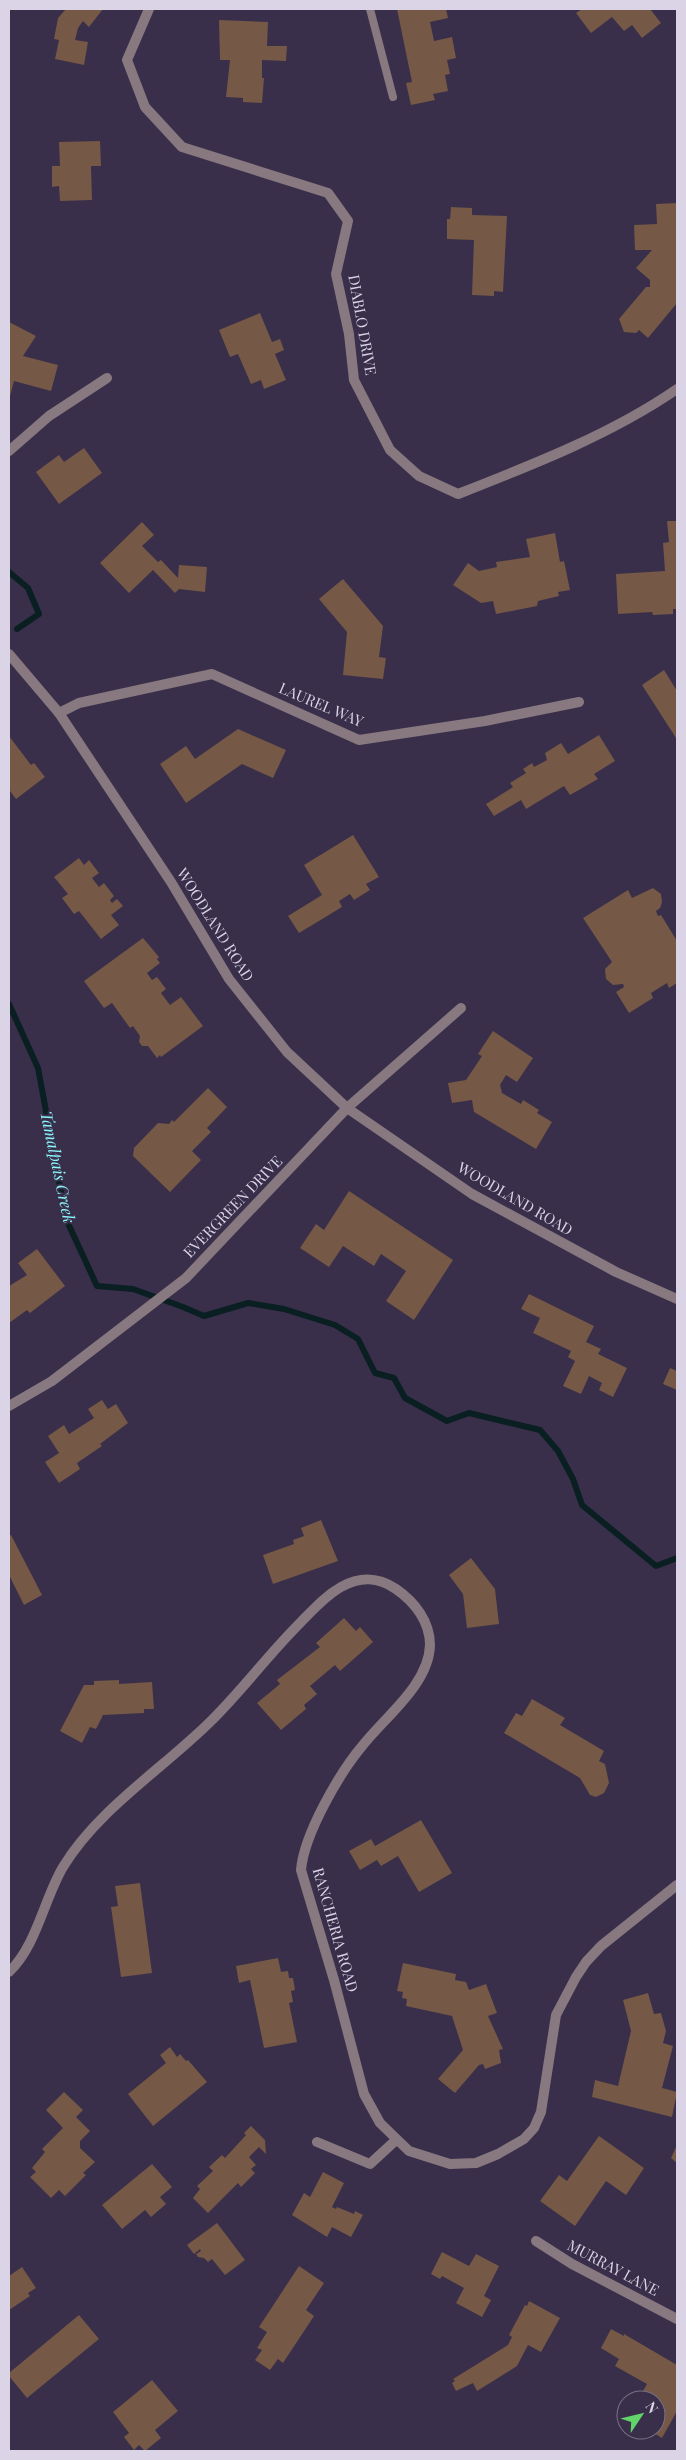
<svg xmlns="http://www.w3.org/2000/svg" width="686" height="2460" viewBox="0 0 686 2460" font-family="'Playfair Display',serif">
<rect width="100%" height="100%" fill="#392f4a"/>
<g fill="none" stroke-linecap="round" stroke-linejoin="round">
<!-- stream -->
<path stroke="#091f21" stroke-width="6" d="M9,572L28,588L39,614L17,629
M9,1004L38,1068L66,1219L97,1286L133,1289L183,1307L204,1316L248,1303L284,1309L335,1325L358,1339L375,1373L394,1378L405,1398L447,1421L469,1413L540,1430L558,1451L573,1479L582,1505L656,1566L677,1558"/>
</g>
<!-- building -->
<path fill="#755845" d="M66,9H103L89,27L83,21L78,28L75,40L88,42L84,65L55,59L59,40L54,39L58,18Z
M397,9H446L448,18L430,22L434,41L452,37L456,58L447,60L450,74L445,75L448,91L433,94L435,100L411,105L406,83L412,82Z
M582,9H650L661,23L642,38L632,25L624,31L612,17L591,33L576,13Z
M219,20L268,22L267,46H287L286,61L262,60V78H264L262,103L243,102V98L226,97L230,60H220Z
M100,141L101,166H91L92,200L60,201L59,186L52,187V166H60L59,142Z
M677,203V303L648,338L639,330L636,333L624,332L619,319L646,287H650V280L636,268L652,250H635L634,225L657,224L656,204Z
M451,207L472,208V215L507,216L503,292L494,291V296L472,295L474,240L447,239V219H450Z
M260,313L272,342L280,339L284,350L275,354L286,380L264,389L261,380L251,384L238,354L230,357L219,330Z
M9,322L36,336L23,356L58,365L51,391L14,381L9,400Z
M84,448L102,473L59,504L36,472L59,455L64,462Z
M667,521H677V609H673V614L653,615L652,612L618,614L616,574L665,571L663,543L669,542Z
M142,522L154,535L142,546L158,562L161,560L178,578L179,565L207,567L205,592L179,589L175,593L153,570L129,593L100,563Z
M555,533L560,562L564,561L570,590L558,592L559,596L538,601L537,606L496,614L493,601L481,603L453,585L468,563L479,571L497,567L496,562L530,557L526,539Z
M343,579L383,626L379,657L386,658L383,679L343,675L347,632L319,599Z
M664,670L677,691L676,738L642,685Z
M238,729L286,750L273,778L242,764L186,803L160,764L186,746L195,759Z
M599,735L615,761L594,774L598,779L570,795L564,786L526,809L521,800L494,816L486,804L513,787L510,783L526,773L523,769L532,763L534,767L547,760L545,753L561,743L568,754Z
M9,736L31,765L34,763L45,777L16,799L10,791L9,792Z
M353,835L379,877L366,884L370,890L354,900L350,894L339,901L342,907L299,933L288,916L322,895L304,865Z
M79,858L84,865L89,860L99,873L92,878L99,887L104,883L114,896L110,900L112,903L117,899L123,906L111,915L119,925L101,939L79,911L74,914L62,898L68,894L54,877Z
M653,888L661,894L662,902L660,908L656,911L658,916L661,915L677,941V983L669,988L667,983L651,993L653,998L629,1013L616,992L624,987L623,984L613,985L606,979L605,969L612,962L583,918L628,890L632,898Z
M143,938L159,957L157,959L160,963L147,973L152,980L157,977L166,989L161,993L170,1005L181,997L203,1026L161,1057L160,1055L157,1058L148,1046H142L139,1042L140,1036L133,1026L130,1028L112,1003L104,1008L84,981Z
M493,1031L533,1058L517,1082L506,1075L500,1085L502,1093L521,1104L523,1100L539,1110L537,1113L552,1122L536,1149L474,1112L472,1100L452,1103L448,1083L466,1080L482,1056L478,1054Z
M208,1088L227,1107L207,1128L211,1132L192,1151L201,1160L170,1192L133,1156L134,1148L158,1123L169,1124L172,1120L174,1122Z
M349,1191L453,1260L414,1320L386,1301L406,1271L381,1254L374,1266L343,1246L329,1267L300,1248L316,1224L324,1230Z
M37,1249L65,1286L30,1313L27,1310L9,1323V1286L27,1275L18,1263Z
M529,1294L594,1326L586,1342L601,1349L598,1354L627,1368L613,1397L599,1390L602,1383L589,1376L581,1394L563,1386L575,1361L568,1357L571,1351L533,1333L540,1318L521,1309Z
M670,1368L677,1371V1390L663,1384Z
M102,1400L108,1409L116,1404L128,1423L100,1444L102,1446L77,1463L80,1469L59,1483L45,1462L59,1453L48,1436L64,1425L69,1434L94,1418L88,1409Z
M321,1520L338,1561L273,1584L263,1555L294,1544L293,1540L304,1536L301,1528Z
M11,1535L42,1595L24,1605L9,1575V1536Z
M471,1558L495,1589L499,1624L467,1628L463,1594L449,1575Z
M344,1618L356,1631L360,1627L373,1642L340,1671L335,1665L310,1686L317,1694L304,1705L306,1709L281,1730L257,1703L280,1684L277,1680L320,1647L316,1643Z
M119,1680V1684L152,1682L154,1709H144V1713L103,1715L96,1729L90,1727L82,1743L60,1731L84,1685H94V1681Z
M532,1699L565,1718L560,1725L604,1751L599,1761L605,1764L609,1783L604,1793L596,1797L590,1795L580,1778L504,1733L516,1713L522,1716Z
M421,1820L452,1873L419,1892L398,1856L381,1866L377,1860L360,1870L349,1851L371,1839L375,1846Z
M140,1883L152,1973L121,1977L111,1907L118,1906L115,1886Z
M278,1958L281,1972L288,1971L289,1978H293L295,1990L291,1991L293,2002L289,2003L297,2042L264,2048L250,1980L239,1983L236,1966Z
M403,1963L456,1974L455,1980L466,1982L469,1990L486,1984L497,2013L488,2016L503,2049L499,2050L501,2063L485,2069L483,2064L479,2065L455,2093L438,2079L463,2050L452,2016L406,2006L407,1999L402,1998L403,1992L397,1991Z
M648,1993L654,2014L661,2013L666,2031L663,2043L673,2046L662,2088L677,2092L672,2117L592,2097L595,2080L618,2086L631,2031L623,2000Z
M170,2047L177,2057L180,2054L186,2061L188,2060L207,2082L153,2126L128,2094L166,2063L160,2055Z
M64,2092L83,2110L76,2117L90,2131L80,2141V2148L95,2162L83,2173L86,2175L65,2196L59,2190L51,2198L30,2177L36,2172L32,2168L45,2152L42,2149L63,2128L46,2110Z
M251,2126L265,2140L266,2154L259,2147L249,2157L256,2165L251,2169L255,2173L241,2187L238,2183L208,2213L193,2198L200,2189L197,2186L213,2171L209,2167L222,2155L225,2158L246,2135L244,2133Z
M599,2136L644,2168L626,2195L606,2181L575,2226L540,2201L559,2175L567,2181Z
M677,2145V2163L671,2158Z
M152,2164L172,2187L160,2197L166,2204L151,2217L145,2210L122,2229L102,2205Z
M323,2172L344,2183L332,2207L336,2209L337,2207L354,2214L355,2211L363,2215L351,2237L332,2227L327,2237L292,2215L304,2193L310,2197Z
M217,2223L245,2260L225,2275L212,2259L208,2262L204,2258L198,2257L196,2254L201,2251L200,2249L194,2254L187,2245Z
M442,2252L469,2266L476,2254L499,2266L484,2296L491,2300L482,2317L456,2303L464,2288L442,2276L440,2279L431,2274Z
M299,2266L324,2283L306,2310L314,2316L283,2363L278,2359L270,2370L255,2360L262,2350L257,2348L267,2332L259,2327Z
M22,2267L36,2288L28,2293L30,2296L9,2310V2276Z
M529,2301L560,2318L541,2352L528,2345L517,2366L477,2391L473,2383L456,2391L452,2383L455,2381L453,2379L508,2345L512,2337L509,2335L525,2305L527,2306Z
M79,2315L99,2339L27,2398L9,2376V2373Z
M611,2329L624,2336V2334L677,2365V2411L662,2438L649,2430H656V2400H638L647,2384L615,2366L619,2359L601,2348Z
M152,2380L178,2411L155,2430L161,2438L145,2451L139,2445L134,2450L124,2437L129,2433L113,2412Z"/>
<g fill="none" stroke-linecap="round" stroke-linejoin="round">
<!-- service -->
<path stroke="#88787f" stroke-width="8" d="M370,9L393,97"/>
<!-- minor -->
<path stroke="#88787f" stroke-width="10" d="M149,9L127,60L145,107L182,147L328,193L348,221L336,274L349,334L354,380L390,450L419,476L458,494C532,465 612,434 677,389
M9,451L49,416L107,378
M59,713L79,703L212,674L359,740L485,721L579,702
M9,1406L52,1381L186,1278L347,1108L461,1008
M9,1972C37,1945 44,1899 63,1867C98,1809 164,1768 212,1720C243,1689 269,1654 300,1623C313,1610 325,1596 341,1587C361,1576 378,1577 396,1589C415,1602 430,1622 430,1645C429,1684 386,1716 363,1745C340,1772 304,1834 301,1870L334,1980L364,2094L380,2123L409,2151L450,2164L476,2163L498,2154L524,2139L534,2128L541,2112L556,2015L576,1977L586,1962L601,1946L677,1885
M317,2142L370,2164L396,2140
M536,2241L572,2264L677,2319"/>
<!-- tertiary -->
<path stroke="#88787f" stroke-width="10" d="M9,654L59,713L171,882L229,979L287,1052L347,1108L472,1194L616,1272L677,1299"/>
</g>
<g text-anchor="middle" stroke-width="4" stroke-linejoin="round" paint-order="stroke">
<!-- street labels -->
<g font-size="15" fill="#dad4e6" stroke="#392f4a">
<text transform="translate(362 325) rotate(80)" y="5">DIABLO DRIVE</text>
<text transform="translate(321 705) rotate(23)" y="5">LAUREL WAY</text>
<text transform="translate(215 925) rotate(58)" y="5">WOODLAND ROAD</text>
<text transform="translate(515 1199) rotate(30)" y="5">WOODLAND ROAD</text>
<text transform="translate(233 1207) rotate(-46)" y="5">EVERGREEN DRIVE</text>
<text transform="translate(335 1930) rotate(74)" y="5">RANCHERIA ROAD</text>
<text transform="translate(613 2268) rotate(28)" y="5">MURRAY LANE</text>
</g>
<!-- water labels -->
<g font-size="16" font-style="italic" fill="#8af6fc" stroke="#392f4a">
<text transform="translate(58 1167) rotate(78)" y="6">Tamalpais Creek</text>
</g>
</g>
<!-- border -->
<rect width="686" height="2460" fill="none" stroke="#dad4e6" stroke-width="20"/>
<!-- north arrow -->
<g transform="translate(641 2415) rotate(55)"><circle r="24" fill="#392f4a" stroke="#797188"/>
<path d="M0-4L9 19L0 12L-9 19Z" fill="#61d46a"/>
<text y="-8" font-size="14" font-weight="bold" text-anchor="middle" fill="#dad4e6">N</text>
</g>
</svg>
